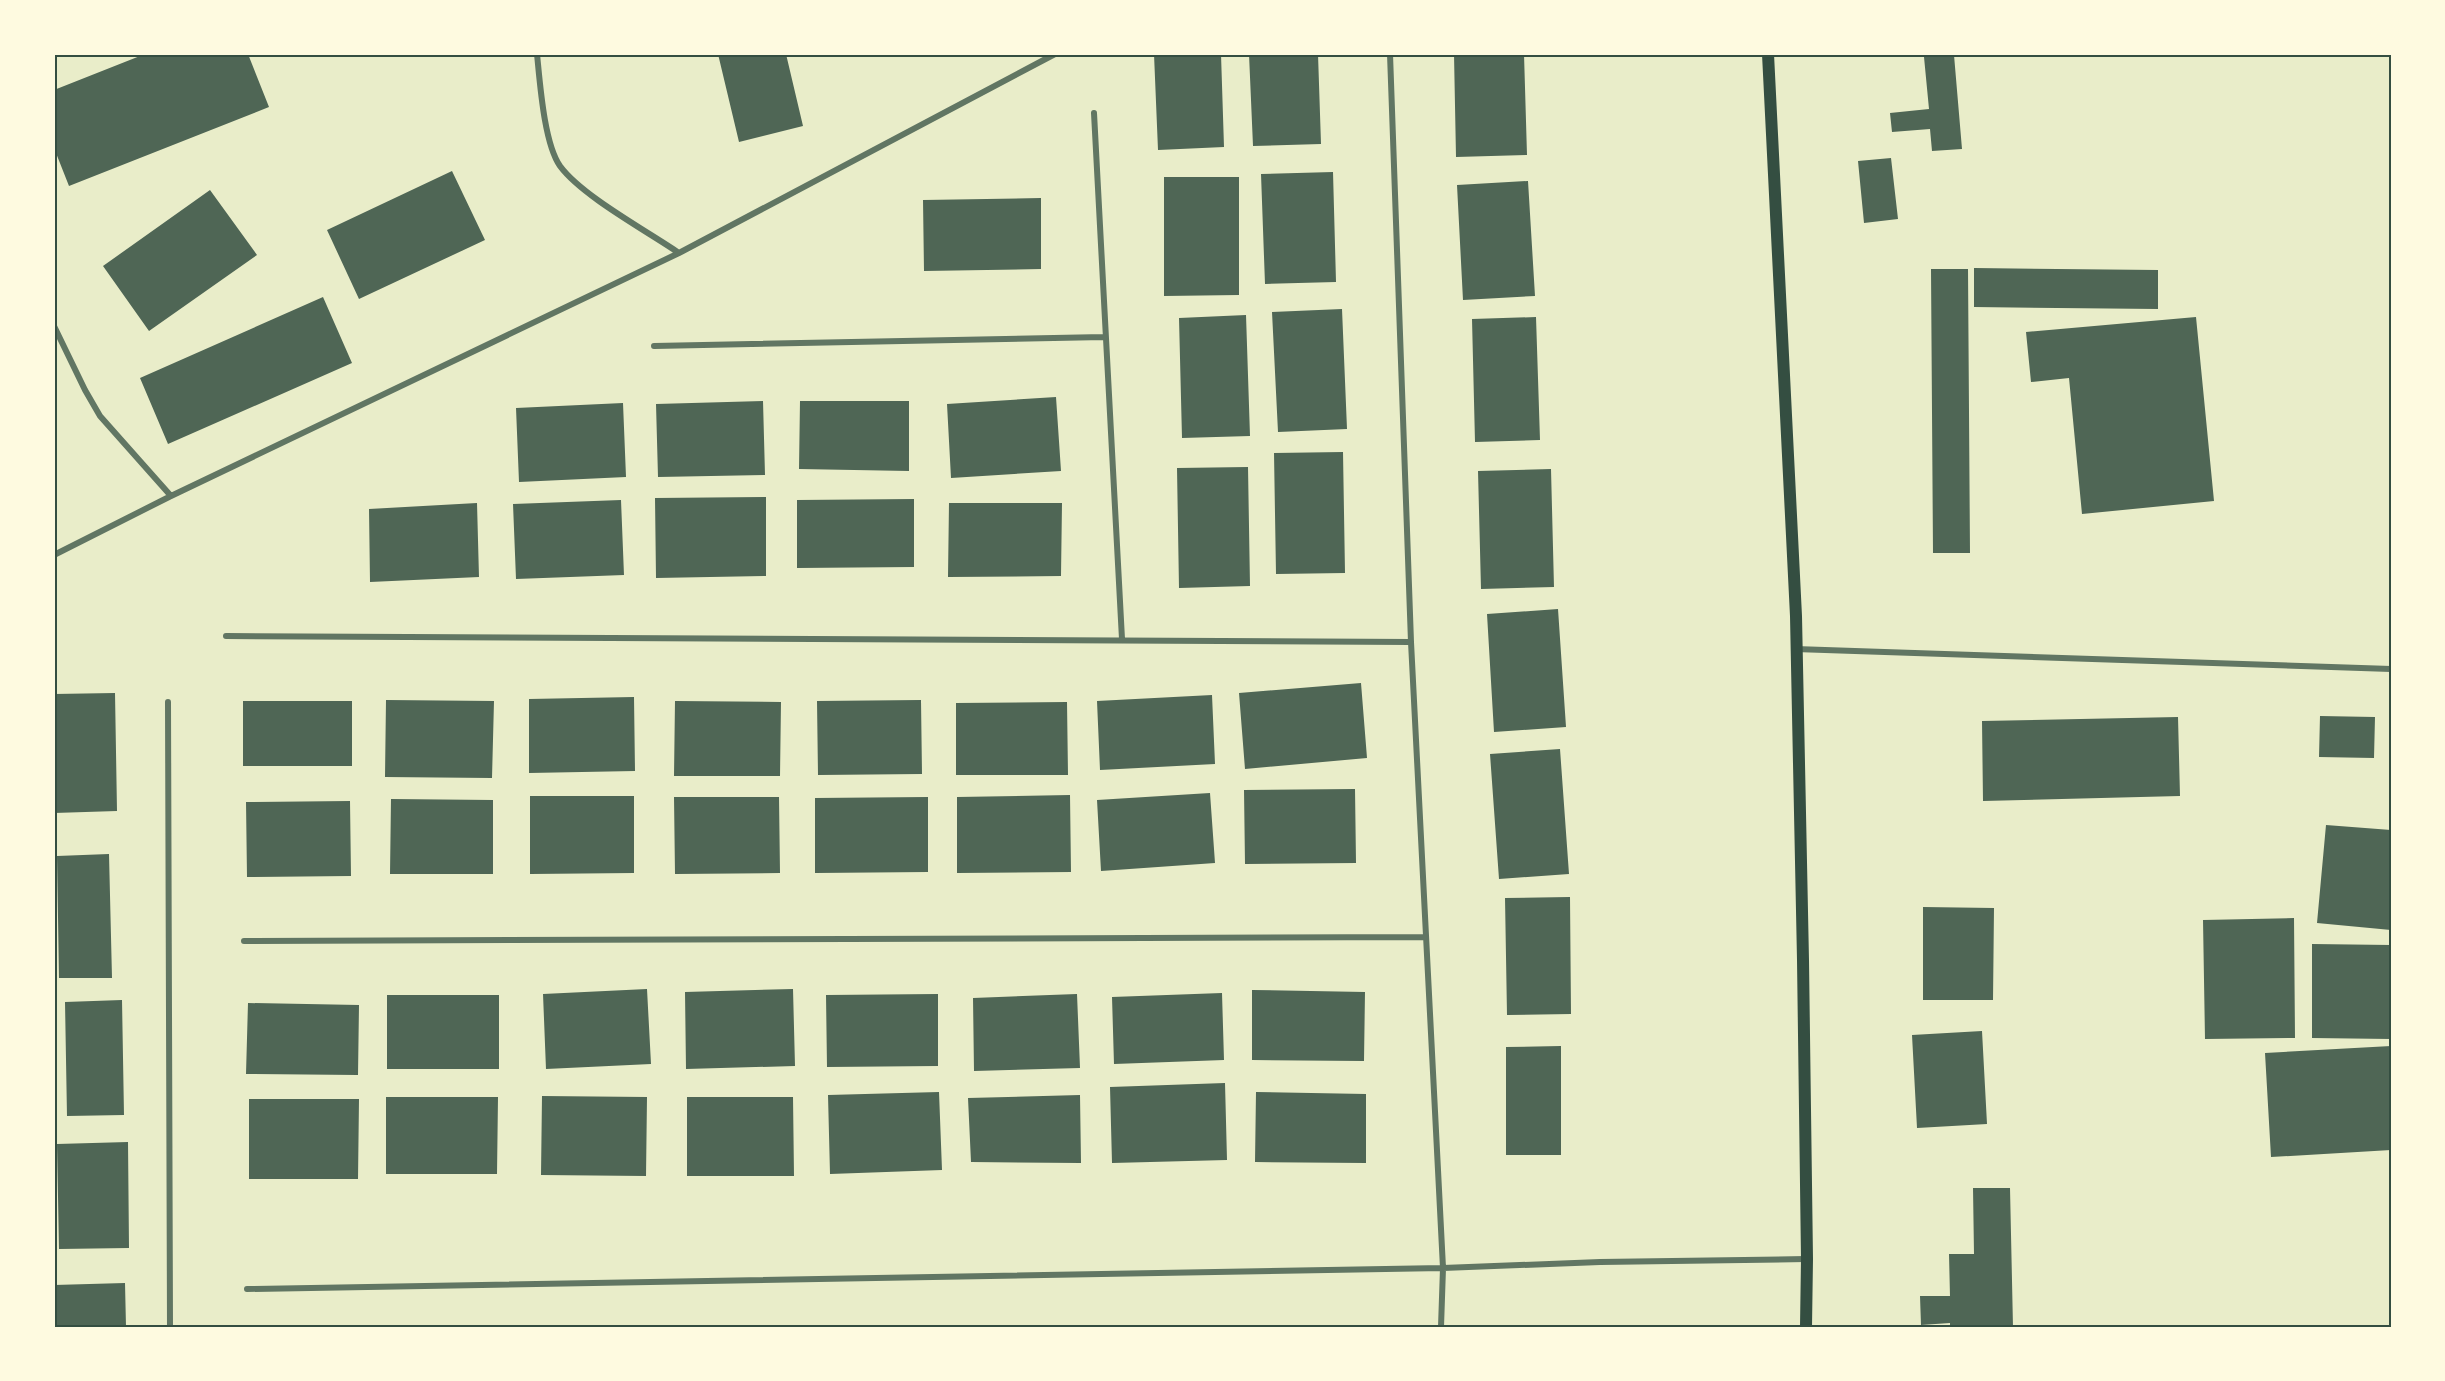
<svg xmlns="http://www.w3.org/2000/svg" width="2445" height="1381" viewBox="0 0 2445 1381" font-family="'Alegreya Sans',sans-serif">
<rect width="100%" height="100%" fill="#e9edc9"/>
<!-- building -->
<path fill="#4f6655" d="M145,54H248L269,107L69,186L54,148V90Z
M718,54H786L803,126L739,142Z
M1154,54H1221L1224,147L1158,150Z
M1249,54H1318L1321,144L1253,146Z
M1454,54H1524L1527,155L1456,157Z
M1954,55L1962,149L1932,151L1930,129L1892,132L1890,113L1929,109L1924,57Z
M1891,158L1898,219L1864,223L1858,161Z
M452,171L485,240L359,299L327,230Z
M1333,172L1336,282L1265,284L1261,174Z
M1164,177H1239V295L1164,296Z
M1528,181L1535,296L1463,300L1457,185Z
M210,190L257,255L149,331L103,266Z
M1041,198V269L924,271L923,200Z
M1974,268L2158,270V309L1974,307Z
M1931,269H1968L1970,553H1933Z
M323,297L352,363L168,444L140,378Z
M1342,309L1347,429L1278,432L1272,312Z
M1246,315L1250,436L1182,438L1179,318Z
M1536,317L1540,440L1475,442L1472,319Z
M2196,317L2214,501L2082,514L2069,378L2031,382L2026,332Z
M1056,397L1061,471L951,478L947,404Z
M763,401L765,475L658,477L656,404Z
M800,401H909V471L799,469Z
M623,403L626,477L519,482L516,408Z
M1343,452L1345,573L1276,574L1274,453Z
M1248,467L1250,586L1179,588L1177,468Z
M1551,469L1554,587L1481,589L1478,471Z
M766,497V576L656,578L655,498Z
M914,499V567L797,568V500Z
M621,500L624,575L516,579L513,504Z
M477,503L479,577L370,582L369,509Z
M949,503H1062L1061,576L948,577Z
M1558,609L1566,727L1494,732L1487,614Z
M1361,683L1367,758L1245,769L1239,693Z
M115,693L117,811L54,813V694Z
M1212,695L1215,764L1100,770L1097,701Z
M634,697L635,771L529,773V699Z
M386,700L494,701L492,778L385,777Z
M921,700L922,774L818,775L817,701Z
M243,701H352V766H243Z
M675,701L781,702L780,776H674Z
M1067,702L1068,775H956V703Z
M2320,716L2375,717L2374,758L2319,757Z
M2178,717L2180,796L1983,801L1982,721Z
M1560,749L1569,874L1499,879L1490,754Z
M1355,789L1356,863L1245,864L1244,790Z
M1210,793L1215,863L1101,871L1097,800Z
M1070,795L1071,872L957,873V797Z
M530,796H634V873L530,874Z
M674,797H779L780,873L675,874Z
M928,797V872L815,873V798Z
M391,799L493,800V874H390Z
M350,801L351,876L247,877L246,802Z
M2326,825L2391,830V930L2317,923Z
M109,854L112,978H59L57,856Z
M1570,897L1571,1014L1507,1015L1505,898Z
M1923,907L1994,908L1993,1000H1923Z
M2294,918L2295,1038L2205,1039L2203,920Z
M2312,944L2391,945V1039L2312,1038Z
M647,989L651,1064L546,1069L543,994Z
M793,989L795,1066L686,1069L685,992Z
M1252,990L1365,992L1364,1061L1252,1060Z
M1222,993L1224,1060L1114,1064L1112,997Z
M938,994V1066L827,1067L826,995Z
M1077,994L1080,1068L974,1071L973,998Z
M387,995H499V1069H387Z
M122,1000L124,1115L67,1116L65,1002Z
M248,1003L359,1005L358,1075L246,1074Z
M1982,1031L1987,1124L1917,1128L1912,1035Z
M1561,1046V1155H1506V1047Z
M2391,1046V1150L2271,1157L2265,1053Z
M1225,1083L1227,1160L1112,1163L1110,1087Z
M939,1092L942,1170L830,1174L828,1095Z
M1256,1092L1366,1094V1163L1255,1162Z
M1080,1095L1081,1163L971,1162L968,1098Z
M542,1096L647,1097L646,1176L541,1175Z
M386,1097H498L497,1174H386Z
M687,1097H793L794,1176H687Z
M249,1099H359L358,1179H249Z
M128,1142L129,1248L59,1249L57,1144Z
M1973,1188H2010L2013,1327H1950V1323L1921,1325L1920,1296H1950L1949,1254H1974Z
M125,1283L126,1327H54V1285Z"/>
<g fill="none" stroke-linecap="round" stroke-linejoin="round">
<!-- minor -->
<path stroke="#617663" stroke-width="6" d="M537,54C540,83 544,143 560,166C582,196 647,231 679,253
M1390,54L1411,642L1443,1268L1441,1327
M1094,113L1122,639
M54,326L85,390L100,416L171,496
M654,346L1104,337
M54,555L171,496L679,253L1055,54
M226,636L1411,642
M1795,649L2391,669
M168,702L170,1327
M244,941L1425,937
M247,1289L1443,1268L1600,1262L1806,1259"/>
<!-- secondary -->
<path stroke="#344e41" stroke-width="12" d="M1768,54L1796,616L1803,960L1807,1259L1806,1327"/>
</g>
<!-- border -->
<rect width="2445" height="1381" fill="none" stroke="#fefae0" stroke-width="111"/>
<rect x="56" y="56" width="2334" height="1270" fill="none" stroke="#344e41" stroke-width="2"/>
</svg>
